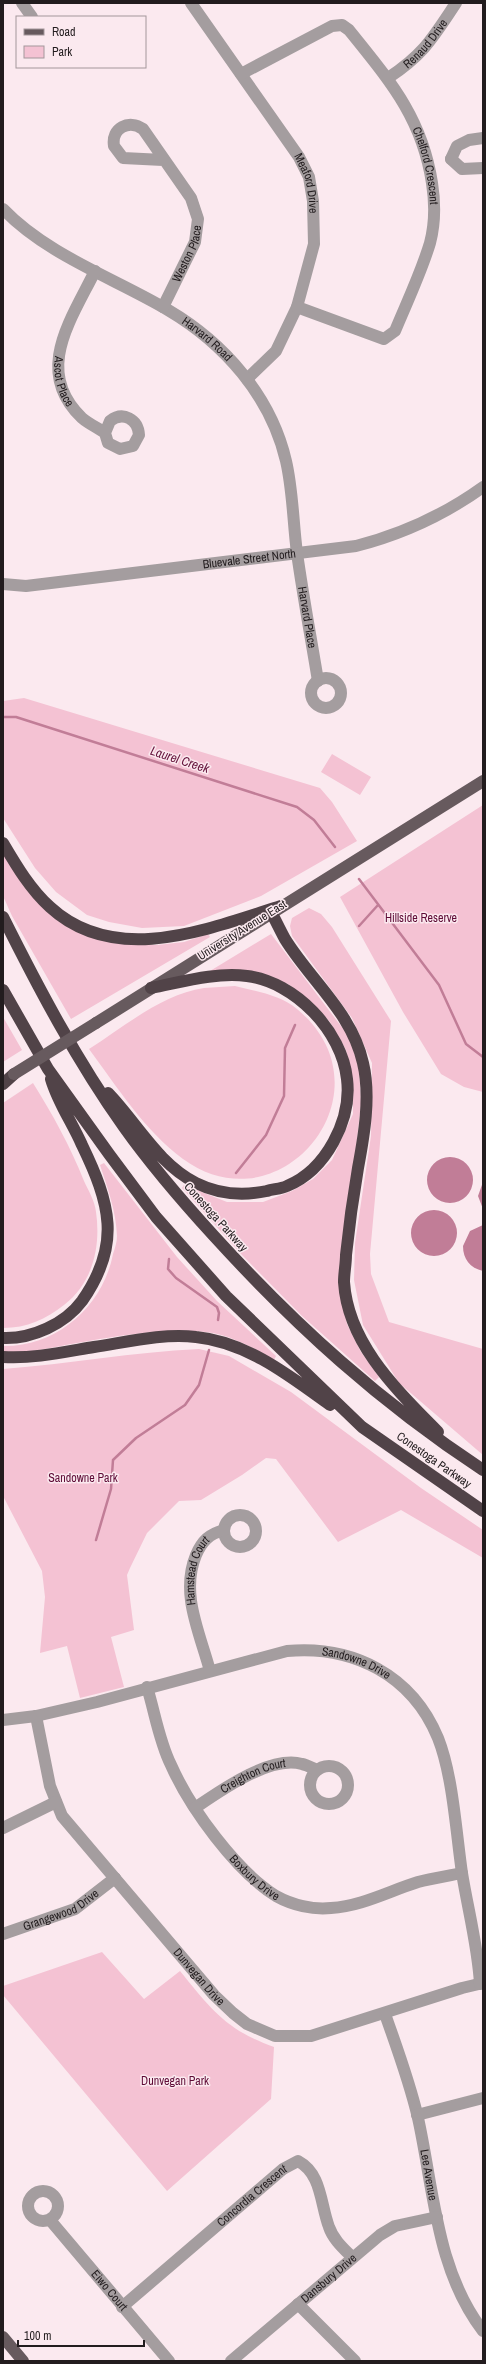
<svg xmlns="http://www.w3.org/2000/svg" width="486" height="2364" viewBox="0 0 486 2364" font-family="'Archivo Narrow',sans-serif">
<rect width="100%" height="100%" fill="#fbe9ef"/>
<!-- green -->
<path fill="#f4c2d3" d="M24,698L320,788L332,802L357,841L261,896L184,926L142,928L109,922L87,915L56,892L35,868L3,818V701Z
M332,754L371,777L360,795L321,772Z
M483,805V1092L464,1087L441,1074L403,1012L340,897Z
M3,852L20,880L107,941L132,945H157L184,942L208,934L210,937L71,1019L12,916L3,896Z
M309,908L321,914L332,927L391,1021L370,1254L371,1274L389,1322L483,1349V1455L399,1383L363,1325L354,1280L355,1243L371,1136L372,1063L352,1018L292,936L290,926L292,918Z
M271,934L347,1034L359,1065L361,1104L340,1289L347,1324L361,1352L379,1377L375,1381L302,1316L241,1254L182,1188L184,1185L227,1202H263L292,1191L313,1179L332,1160L353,1114V1081L346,1050L330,1022L313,1004L288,984L244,971H210Z
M235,986C255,991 281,995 297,1009C395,1090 282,1231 183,1159C145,1131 117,1087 89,1049C124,1027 162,994 204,988C214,987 225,987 235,986Z
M3,1017L22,1050L3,1062Z
M33,1083C53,1115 70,1146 84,1181C88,1190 95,1201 96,1212C101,1246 93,1283 64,1305C46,1319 27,1328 3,1328V1103Z
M104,1163L177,1257L217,1301L276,1356L274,1360C255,1349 234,1337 213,1333C159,1324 76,1344 22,1353H3V1346C57,1347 103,1306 113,1254C115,1248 117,1242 117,1236C116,1211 108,1189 100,1165Z
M199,1349L229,1356L291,1392L421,1488L483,1530V1558L401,1510L338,1542L276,1459L266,1458L242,1475L201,1500L179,1501L147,1533L130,1568L127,1575L134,1630L111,1637L124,1687L80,1698L67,1646L40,1653L45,1597L42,1571L3,1496V1369C69,1364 133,1352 199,1349Z
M102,1952L144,1999L180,1971C211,2009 226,2030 274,2047L271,2099L167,2191L3,1995V1986Z"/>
<!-- water -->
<path fill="#c17d97" d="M427 1180a23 23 0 1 1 46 0a23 23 0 1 1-46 0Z
M483,1182V1209L478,1196Z
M411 1233a23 23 0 1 1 46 0a23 23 0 1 1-46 0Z
M483,1225V1271C470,1268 463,1259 463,1246L470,1231Z"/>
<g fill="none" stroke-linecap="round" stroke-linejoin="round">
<!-- stream -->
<path stroke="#c17d97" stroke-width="2.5" d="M3,717H16L297,807L314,820L335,847
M359,879L439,985L466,1044L483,1057
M359,926L378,905
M236,1173L266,1135L284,1096L285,1048L295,1025
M169,1259L168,1269L176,1278L217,1307L219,1313L218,1320
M96,1540L111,1489L113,1460L136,1438L185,1405L199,1385L209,1350"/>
<!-- minor -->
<g stroke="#a49d9f" stroke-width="12">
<path d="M22,3L32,17"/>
<path id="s1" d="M191,3L299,157L309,177L313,201L314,244L297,307L276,351L247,379"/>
<path id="s2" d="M241,74L332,26L342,25L349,30C389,80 422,117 432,183C435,202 435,224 430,243C421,273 407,302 395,331L384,339L297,307"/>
<path id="s3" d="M388,78C424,54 432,39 456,3"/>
<path d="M451,159L457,146L469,140L483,138"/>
<path d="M451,159L462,169L483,168"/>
<path id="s4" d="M3,209C47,255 114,278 168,310C224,343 271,396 286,461C293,491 293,523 297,553C303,596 311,638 318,681"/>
<path id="s5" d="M95,271C71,320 33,371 82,418C89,424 98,428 105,433L108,443L120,449L133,446L139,435C138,419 123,411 110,421L105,433"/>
<path id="s6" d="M163,307L195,242L198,219L191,198L143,129C129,119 111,128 114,146L123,158L163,160"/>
<path id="s7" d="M3,584L26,586L356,546C403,534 444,515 483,487"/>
<circle cx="326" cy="693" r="15"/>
<circle cx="240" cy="1531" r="16"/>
<path id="s8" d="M210,1671C200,1633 180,1594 196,1555C202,1541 209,1534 224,1530"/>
<path id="s9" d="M147,1687C155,1713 159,1741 171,1765C190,1808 236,1871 276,1896C292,1905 313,1910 331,1908C362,1906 389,1891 418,1882C432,1878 448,1876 462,1873"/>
<path id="s10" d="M36,1716L50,1786L62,1816L214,1995L233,2013L247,2024L275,2036H311L462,1988L483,1983"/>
<path id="s11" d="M3,1720L36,1716L97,1702L287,1651C353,1645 412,1675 438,1738C453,1776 456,1832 462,1873C468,1910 478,1947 480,1984"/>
<circle cx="329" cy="1785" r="19"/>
<path id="s12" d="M195,1808C220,1791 270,1755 302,1764C307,1765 312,1768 317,1770"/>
<path d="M3,1828L56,1802"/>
<path id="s13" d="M3,1934L75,1909L115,1878"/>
<path id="s14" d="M385,2014C397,2048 410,2083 418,2118C434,2190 436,2270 483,2331"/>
<path d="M417,2115L483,2098"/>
<circle cx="43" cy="2206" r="15"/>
<path id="s15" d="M50,2220L169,2361"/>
<path d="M298,2304L355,2361"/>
<path id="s16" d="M122,2307L283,2169L298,2161C322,2174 320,2203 329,2227C333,2239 343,2248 352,2257"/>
<path id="s17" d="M231,2361L380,2235L395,2226L437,2217"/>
</g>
<!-- major -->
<path stroke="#675a5e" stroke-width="12" d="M96,1023L483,781
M3,2337L23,2361"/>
<!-- highway -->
<path stroke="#514348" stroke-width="12" d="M3,843C16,865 30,889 50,907C115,967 208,929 281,906
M271,912C276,921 280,930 285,939C311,981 352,1013 363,1063C371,1096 364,1136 358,1168C353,1197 349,1226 346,1255C346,1264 344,1273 344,1282C348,1344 397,1390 438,1432
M3,917C39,989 77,1061 124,1127C151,1165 182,1201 214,1236C297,1327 380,1402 483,1470
M3,990L48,1069L109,1154L156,1217L226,1296L362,1427L483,1511
M3,1084L14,1074
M108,1093C137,1123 158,1164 196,1183C218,1194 243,1196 267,1191C273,1189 281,1189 287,1186C326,1170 352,1120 347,1079C342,1031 295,982 247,976C215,972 182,982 151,988
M3,1338C32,1339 65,1324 82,1301C122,1244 110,1203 82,1145C72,1122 58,1103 51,1079
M3,1357C33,1359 64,1352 94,1347C127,1342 163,1333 196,1337C247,1342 290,1376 330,1405"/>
<!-- major-bridge -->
<path stroke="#675a5e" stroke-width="12" d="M14,1074L96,1023"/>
</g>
<g text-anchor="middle" stroke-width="3" stroke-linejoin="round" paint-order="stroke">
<!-- street labels -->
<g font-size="12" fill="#221c1e" stroke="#fbe9ef">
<text dy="4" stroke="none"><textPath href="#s3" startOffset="51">Renaud Drive</textPath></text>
<text dy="4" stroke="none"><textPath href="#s2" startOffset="280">Chelford Crescent</textPath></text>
<text dy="4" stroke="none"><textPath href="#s1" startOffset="216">Meaford Drive</textPath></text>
<text dy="4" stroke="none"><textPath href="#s6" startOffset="59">Weston Place</textPath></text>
<text dy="4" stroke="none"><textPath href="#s4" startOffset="243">Harvard Road</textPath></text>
<text dy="4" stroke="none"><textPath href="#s5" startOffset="119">Ascot Place</textPath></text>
<text dy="4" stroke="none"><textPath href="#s7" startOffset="248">Bluevale Street North</textPath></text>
<text dy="4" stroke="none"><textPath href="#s4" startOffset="549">Harvard Place</textPath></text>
<text transform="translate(242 930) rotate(-32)" y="4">University Avenue East</text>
<text transform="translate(216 1217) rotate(48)" y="4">Conestoga Parkway</text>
<text transform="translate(434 1460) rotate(35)" y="4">Conestoga Parkway</text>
<text dy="4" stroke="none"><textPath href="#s8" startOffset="104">Hamstead Court</textPath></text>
<text dy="4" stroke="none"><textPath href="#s11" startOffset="364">Sandowne Drive</textPath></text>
<text dy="4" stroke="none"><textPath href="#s12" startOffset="67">Creighton Court</textPath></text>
<text dy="4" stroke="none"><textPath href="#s9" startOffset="223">Boxbury Drive</textPath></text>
<text dy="4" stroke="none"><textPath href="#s13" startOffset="63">Grangewood Drive</textPath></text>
<text dy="4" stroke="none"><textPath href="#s10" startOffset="315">Dunvegan Drive</textPath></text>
<text dy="4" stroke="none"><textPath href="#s14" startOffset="167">Lee Avenue</textPath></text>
<text dy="4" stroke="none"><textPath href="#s16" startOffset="171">Concordia Crescent</textPath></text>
<text dy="4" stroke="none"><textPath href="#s17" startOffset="128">Dansbury Drive</textPath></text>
<text dy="4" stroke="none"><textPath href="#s15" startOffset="92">Eiwo Court</textPath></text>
</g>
<!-- park labels -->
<g font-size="12" fill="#5e0b36" stroke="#fbe9ef">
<text x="421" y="922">Hillside Reserve</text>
<text x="83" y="1482">Sandowne Park</text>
<text x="175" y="2085">Dunvegan Park</text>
</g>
<!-- water labels -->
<g font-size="13" font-style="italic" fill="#65133c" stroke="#fbe9ef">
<text transform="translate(180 759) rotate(18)" y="5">Laurel Creek</text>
</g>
</g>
<!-- border -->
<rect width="486" height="2364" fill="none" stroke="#221c1e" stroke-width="8"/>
<!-- legend -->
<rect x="16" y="16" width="130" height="52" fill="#fbe9ef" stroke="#a4979b"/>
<rect x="24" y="29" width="20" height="6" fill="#675a5e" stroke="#a4979b"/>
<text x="52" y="36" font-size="12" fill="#221c1e">Road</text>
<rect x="24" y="46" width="20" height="12" fill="#f4c2d3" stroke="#a4979b"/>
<text x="52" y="56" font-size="12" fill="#221c1e">Park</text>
<!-- scale -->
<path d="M18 2340v6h126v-6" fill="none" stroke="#221c1e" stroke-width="2"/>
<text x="24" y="2340" font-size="12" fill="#221c1e" stroke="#fbe9ef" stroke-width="3" paint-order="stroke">100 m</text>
</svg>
